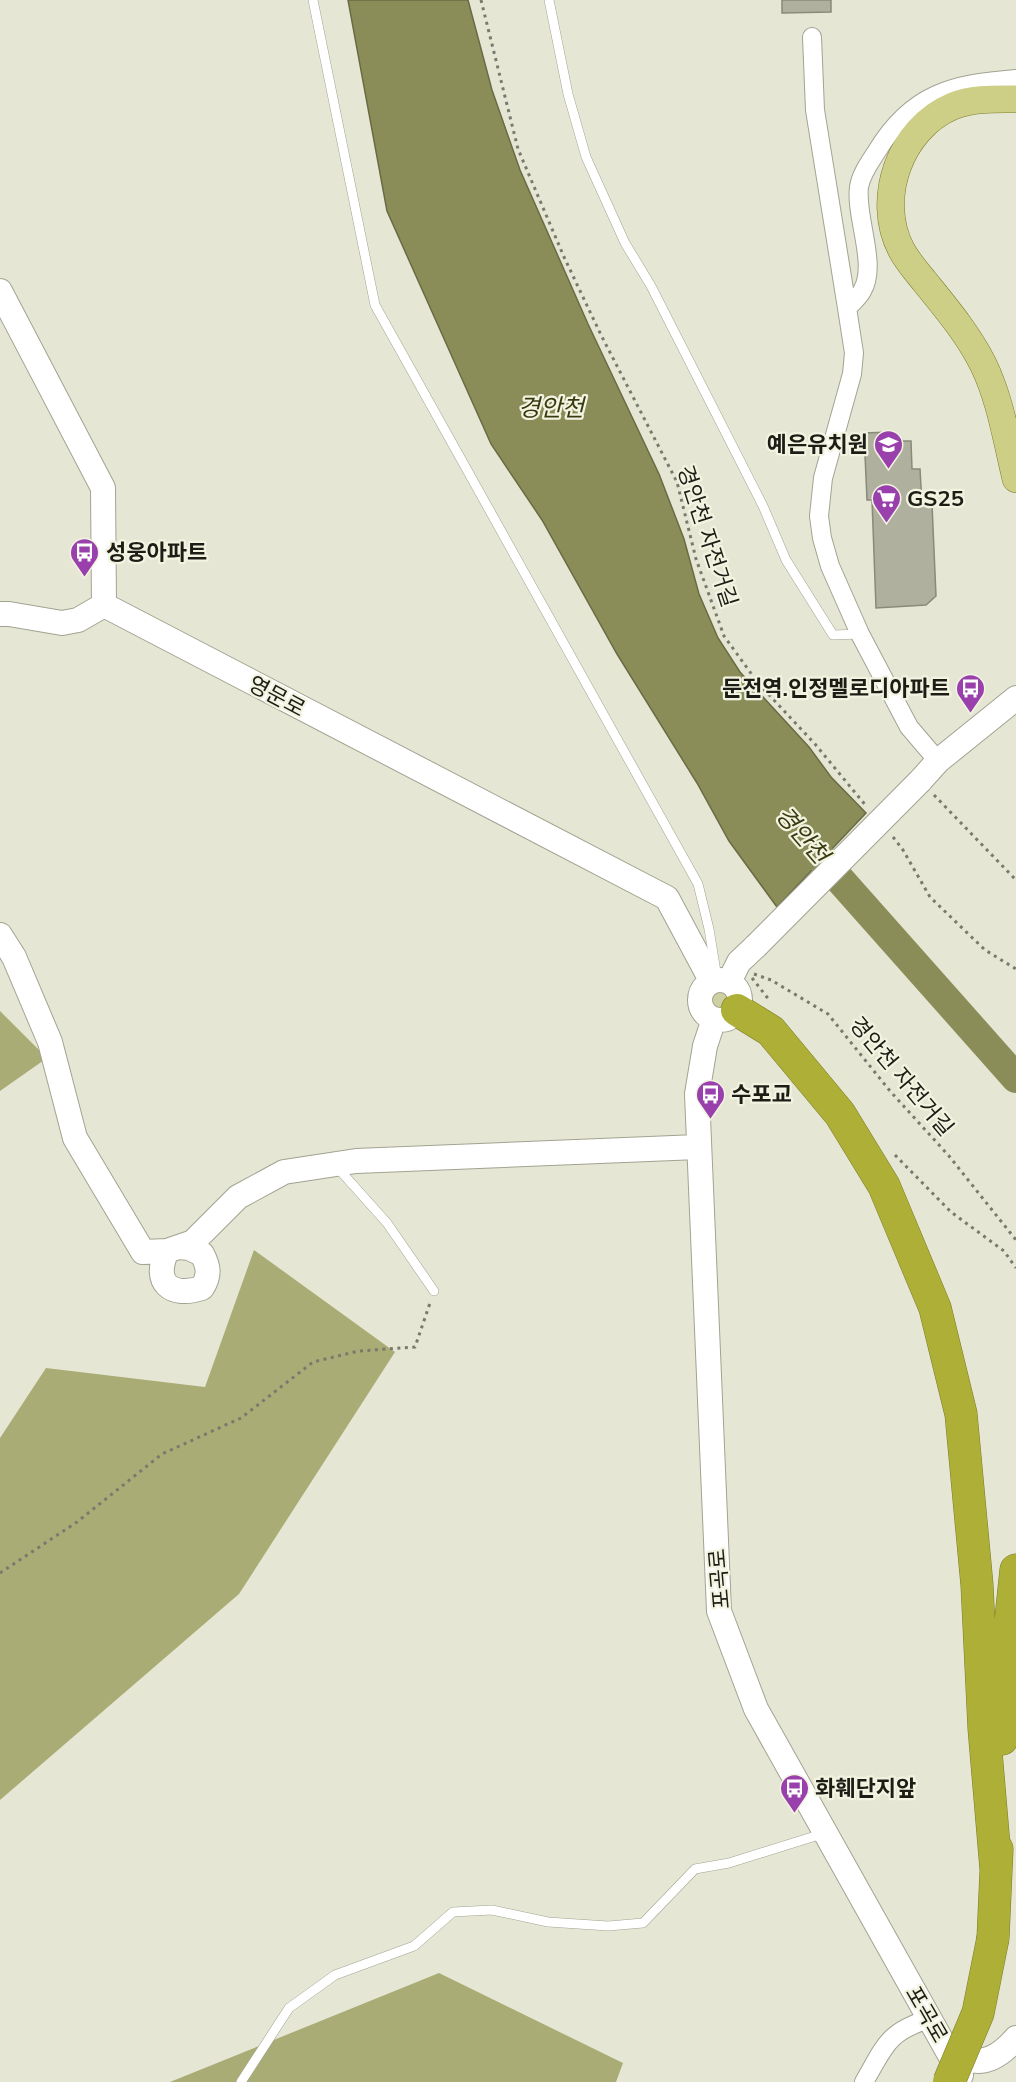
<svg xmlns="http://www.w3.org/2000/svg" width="1016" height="2082" viewBox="0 0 1016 2082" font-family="Mulish,'Noto Sans KR',sans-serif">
<rect width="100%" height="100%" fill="#e5e7d4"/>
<!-- green -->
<path fill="#ced0a1" d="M713,989L730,991L733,999L728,1011L711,1009L708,1006L707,996Z"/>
<!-- forest -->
<path fill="#aaac76" d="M0,1011L47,1058L0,1091Z
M254,1250L395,1352L239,1594L0,1800V1438L46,1368L205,1387Z
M439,1973L623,2063L616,2082H170Z"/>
<!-- water -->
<path fill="#8b8d59" stroke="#6a6b45" stroke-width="1.5" d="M348,0H468L492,90L520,170L588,324L659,474L684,539L699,594L718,638L740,672L809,747L831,777L866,813L777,907L729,841L697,783L617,654L542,520L491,444L387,211Z"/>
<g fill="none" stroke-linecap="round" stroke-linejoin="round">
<!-- river -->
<path stroke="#8b8d59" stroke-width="30" d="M795,829L1016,1078"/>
</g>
<!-- building -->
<path fill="#afb09e" stroke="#898a79" stroke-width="1.5" d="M782,0H831V12L782,13Z
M891,432L903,441H911L912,469H920L922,505L932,504L936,596L926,605L876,608L872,500H867L864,433Z"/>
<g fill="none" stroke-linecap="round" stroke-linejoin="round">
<defs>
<path id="lane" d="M313,0L375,305L698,884L709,929L716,972
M549,0L568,94L586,157L625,243L651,286L763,506L786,560L833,635L860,634
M336,1166L387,1223L434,1291
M241,2082L289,2008L335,1975L414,1946L453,1912L492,1910L548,1922L608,1926L643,1923L695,1869L729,1863L825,1833"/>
<path id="street" d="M812,37L815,110L847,308
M938,761L909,727L860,634L830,566L822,538L819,516L823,478L852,374L854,353L847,308C852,303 859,297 862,291C878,265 855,217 859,187C861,174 870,162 877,151C912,93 953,84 1016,79
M864,2082C885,2046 887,2032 929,2019"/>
<path id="secondary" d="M0,291L103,488L104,605L667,898L712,982
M0,614H9L62,623L78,620L104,605
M920,781L938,761L1016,698
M0,935L14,957L50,1042L75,1138L143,1252L167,1251L193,1242L238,1197L284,1172L356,1161L698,1147
M700 1000a20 20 0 1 1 40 0a20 20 0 1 1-40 0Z
M729,982L739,962L756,946
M714,1019L705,1046L697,1094L719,1611L756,1709L961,2075
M167,1251C152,1283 171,1298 202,1288C210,1275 209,1267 202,1254L189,1248L179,1247
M946,2046C953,2050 960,2057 967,2059C987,2066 1004,2052 1016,2038"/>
<path id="primary" d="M1016,99C995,99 973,98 953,106C900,128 875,199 901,249C907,261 917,272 925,282C946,308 968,334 983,364C1000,398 1007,442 1016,479"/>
<path id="highway" d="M737,1010L771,1031L840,1114L884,1186L935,1308L961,1414L977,1585L984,1728L996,1869
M1002,1739L1005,1674L1016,1570
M993,1938L997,1849"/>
</defs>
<!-- lane casing -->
<use href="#lane" stroke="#a2a391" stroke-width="10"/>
<!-- street casing -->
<use href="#street" stroke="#a2a391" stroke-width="20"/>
<!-- secondary casing -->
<use href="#secondary" stroke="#a2a391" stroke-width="26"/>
<!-- primary casing -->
<use href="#primary" stroke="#7b7c2b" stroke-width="28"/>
<!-- highway casing -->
<use href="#highway" stroke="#7b7c2b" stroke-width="33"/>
<!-- path -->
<path stroke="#797a6d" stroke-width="3" stroke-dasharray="3 4.5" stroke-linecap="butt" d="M481,0L518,149L564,257L601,335L677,482L696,559L724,636L758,683L815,744L867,807
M934,795L1016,880
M893,837L903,850L930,897L985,950L1016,969
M754,974L771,980L828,1014L890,1091L949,1156L1016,1240
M752,978L770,1001
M895,1155L951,1212L1004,1251L1016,1268
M0,1573L77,1522L162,1454L241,1418L313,1362L359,1351L415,1347L430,1303"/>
<!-- lane -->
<use href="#lane" stroke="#fff" stroke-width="9"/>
<!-- street -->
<use href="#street" stroke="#fff" stroke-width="18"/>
<!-- secondary -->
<use href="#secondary" stroke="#fff" stroke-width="24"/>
<!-- primary -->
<use href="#primary" stroke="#cecf87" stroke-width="27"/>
<!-- highway -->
<use href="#highway" stroke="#adaf37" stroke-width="32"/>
<defs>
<path id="secondary-bridge" d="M756,946L920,781"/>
<path id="highway-bridge" d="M949,2082L978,2013L993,1938"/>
</defs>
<!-- secondary-bridge casing -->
<use href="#secondary-bridge" stroke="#a2a391" stroke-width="26" stroke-linecap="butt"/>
<!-- highway-bridge casing -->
<use href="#highway-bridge" stroke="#7b7c2b" stroke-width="33" stroke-linecap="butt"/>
<!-- secondary-bridge -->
<use href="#secondary-bridge" stroke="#fff" stroke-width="24"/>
<!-- highway-bridge -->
<use href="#highway-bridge" stroke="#adaf37" stroke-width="32"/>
</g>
<!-- icons -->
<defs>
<symbol id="school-pin" viewBox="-11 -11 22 30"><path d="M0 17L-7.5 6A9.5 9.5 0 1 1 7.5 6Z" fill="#9940ac" stroke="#f2f4e1"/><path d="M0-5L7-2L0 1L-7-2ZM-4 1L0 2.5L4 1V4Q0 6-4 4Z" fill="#fff"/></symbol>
<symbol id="supermarket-pin" viewBox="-11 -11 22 30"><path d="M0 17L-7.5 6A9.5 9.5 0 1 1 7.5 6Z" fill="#9940ac" stroke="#f2f4e1"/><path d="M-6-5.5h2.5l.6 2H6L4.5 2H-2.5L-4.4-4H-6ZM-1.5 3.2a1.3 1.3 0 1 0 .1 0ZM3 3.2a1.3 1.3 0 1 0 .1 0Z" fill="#fff"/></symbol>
<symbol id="bus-pin" viewBox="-11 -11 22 30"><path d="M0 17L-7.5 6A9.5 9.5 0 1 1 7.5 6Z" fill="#9940ac" stroke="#f2f4e1"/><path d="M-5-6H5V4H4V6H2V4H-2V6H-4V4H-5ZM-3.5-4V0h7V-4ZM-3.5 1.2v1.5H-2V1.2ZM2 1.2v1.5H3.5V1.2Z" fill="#fff"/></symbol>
</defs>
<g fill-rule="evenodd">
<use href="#school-pin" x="872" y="428" width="33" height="45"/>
<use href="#supermarket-pin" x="870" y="482" width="33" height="45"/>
<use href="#bus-pin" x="68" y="536" width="33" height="45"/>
<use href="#bus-pin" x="954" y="672" width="33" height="45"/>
<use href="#bus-pin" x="694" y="1078" width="33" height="45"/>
<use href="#bus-pin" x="778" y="1772" width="33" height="45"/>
</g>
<g text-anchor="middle" stroke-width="4.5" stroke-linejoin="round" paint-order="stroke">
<!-- poi labels -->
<g font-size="22" font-weight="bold" fill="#1d1d16" stroke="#f2f4e1" text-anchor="start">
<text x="868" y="452" text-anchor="end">예은유치원</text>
<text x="907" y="506">GS25</text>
<text x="106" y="560">성웅아파트</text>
<text x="950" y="696" text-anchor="end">둔전역.인정멜로디아파트</text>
<text x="731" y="1102">수포교</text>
<text x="815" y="1796">화훼단지앞</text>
</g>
<!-- street labels -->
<g font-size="22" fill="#1d1d16" stroke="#f2f4e1">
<text transform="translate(708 536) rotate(72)" y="8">경안천 자전거길</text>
<text transform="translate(277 696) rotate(28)" y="8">영문로</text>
<text transform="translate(902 1076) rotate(50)" y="8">경안천 자전거길</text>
<text transform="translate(719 1579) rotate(-95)" y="8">포곡로</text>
<text transform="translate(927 2014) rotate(60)" y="8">포곡로</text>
</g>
<!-- water labels -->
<g font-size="24" font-style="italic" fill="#393a0f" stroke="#f2f4e1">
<text x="551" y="416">경안천</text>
<text transform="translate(802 835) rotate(49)" y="8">경안천</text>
</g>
</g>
</svg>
